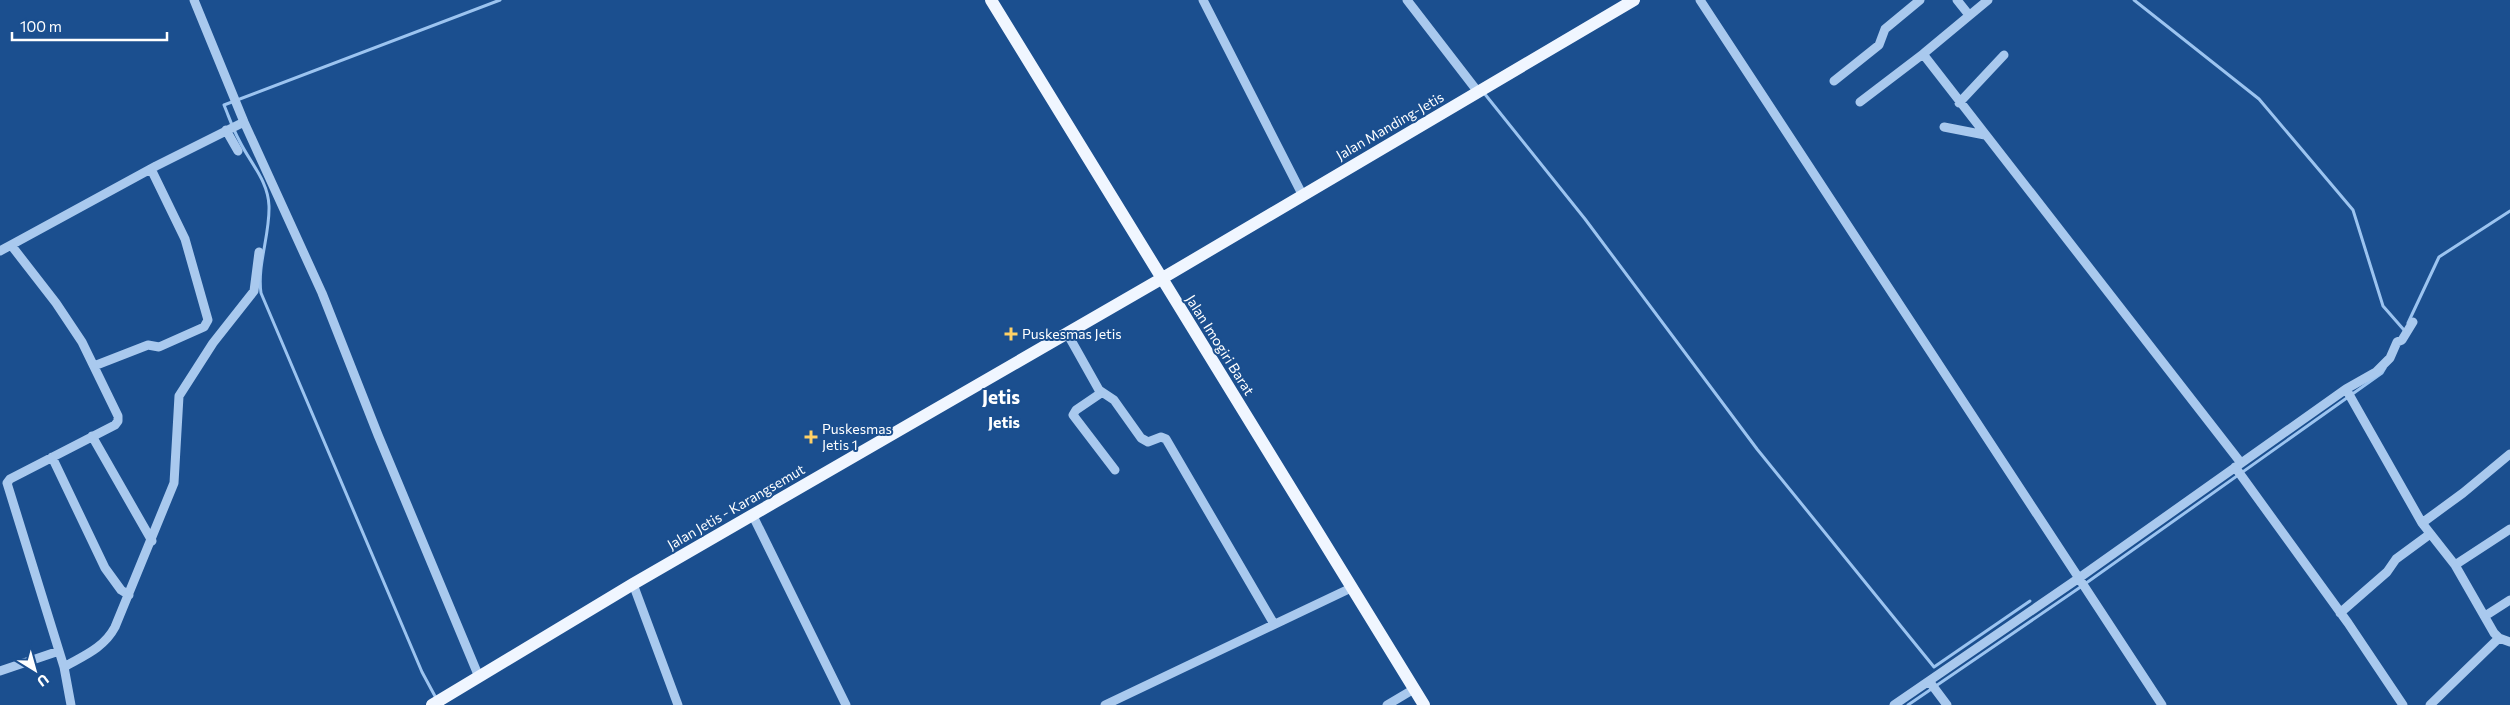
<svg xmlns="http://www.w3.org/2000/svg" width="2510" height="705" viewBox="0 0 2510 705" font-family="Commissioner,sans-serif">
<rect width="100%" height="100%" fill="#1b4f8f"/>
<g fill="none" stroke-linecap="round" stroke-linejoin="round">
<!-- stream -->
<path stroke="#9cc4f0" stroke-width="3" d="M2134,0L2259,99L2353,210L2383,306L2404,330
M1484,93L1585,219L1757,449L1934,667L2030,601
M2408,323L2439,257L2510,211
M436,698L422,672L261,293C257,265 270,235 269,206C268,180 250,163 239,140C233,129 229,117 224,105L500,0
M1908,705L2082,586L2382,373L2385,368"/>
<!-- minor -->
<path stroke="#a9c9ee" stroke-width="9" d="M194,0L244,122L322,293L378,435L479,677
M1203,0L1302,194
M1407,0L1478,92
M1700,0L2162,705
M1957,0L1969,15
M1923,54L2241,463
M1834,81L1879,45L1885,29L1920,0
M1860,102L1923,54L1988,0
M1959,103L2004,55
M1944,127L1985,135
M226,130L238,151
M11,245L156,166L244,122
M0,251L11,245L56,303L82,342L118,416V421L115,425L10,479L7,483L64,667L71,705
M1067,333L1099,390L1114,400L1141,438L1148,442L1161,437L1166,439L1274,624
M94,366L148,345L159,347L204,327L208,320L185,239L151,169
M2346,389L2422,523L2455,565L2494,633L2499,638L2510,642
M1101,393L1076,410L1073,415L1115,470
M92,436L152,541
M52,457L105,568L121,590L129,595
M2235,467L2348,623L2403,705
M753,516L846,705
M2422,523L2463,493L2510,454
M2455,565L2510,529
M633,584L678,705
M2340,613L2387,572L2396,559L2430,534
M2485,616L2510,600
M64,667C83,656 104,648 115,627L174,483L179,396L213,343L254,291L259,252
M0,671L59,651
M1929,681L1947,705
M1105,705L1351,588
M1387,705L1414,689
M1894,705L2079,578L2288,430L2346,389L2376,372L2390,358L2397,342L2402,340L2413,322
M2430,705L2499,638"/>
<!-- major -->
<path stroke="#f0f6ff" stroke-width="12" d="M991,0L1424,705
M432,705L633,584L1161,279L1634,0"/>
</g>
<!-- markers -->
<g fill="#ffd166" stroke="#1b4f8f" stroke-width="2">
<path d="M1008.5 326.5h5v5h5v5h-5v5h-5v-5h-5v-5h5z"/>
<path d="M808.5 429.5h5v5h5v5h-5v5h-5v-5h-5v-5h5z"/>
</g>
<g text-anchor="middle" stroke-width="4" stroke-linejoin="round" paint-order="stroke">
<!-- street labels -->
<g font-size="14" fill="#fff" stroke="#1b4f8f">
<text transform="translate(1390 126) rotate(-30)" y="5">Jalan Manding-Jetis</text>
<text transform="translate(1220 345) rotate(58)" y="5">Jalan Imogiri Barat</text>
<text transform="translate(736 507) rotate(-30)" y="5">Jalan Jetis - Karangsemut</text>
</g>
<!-- poi labels -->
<g font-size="14" fill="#fff" stroke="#1b4f8f" text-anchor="start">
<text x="1022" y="339">Puskesmas Jetis</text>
<text x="822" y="434">Puskesmas<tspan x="822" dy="16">Jetis 1</tspan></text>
</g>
<!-- quarter labels -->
<g font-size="16" font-weight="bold" fill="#fff" stroke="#1b4f8f">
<text x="1004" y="428">Jetis</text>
</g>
<!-- district labels -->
<g font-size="19" font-weight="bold" fill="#fff" stroke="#1b4f8f">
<text x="1001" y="404">Jetis</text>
</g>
</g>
<!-- north arrow -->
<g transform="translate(35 670) rotate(143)" stroke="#1b4f8f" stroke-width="4" paint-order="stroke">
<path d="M0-4L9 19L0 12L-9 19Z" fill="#ffffff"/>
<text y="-8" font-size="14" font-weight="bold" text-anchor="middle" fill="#ffffff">U</text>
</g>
<!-- scale -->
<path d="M12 32v8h155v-8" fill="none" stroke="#ffffff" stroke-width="2.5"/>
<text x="20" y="32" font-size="15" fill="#ffffff" stroke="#1b4f8f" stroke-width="4" paint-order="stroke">100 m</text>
</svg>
